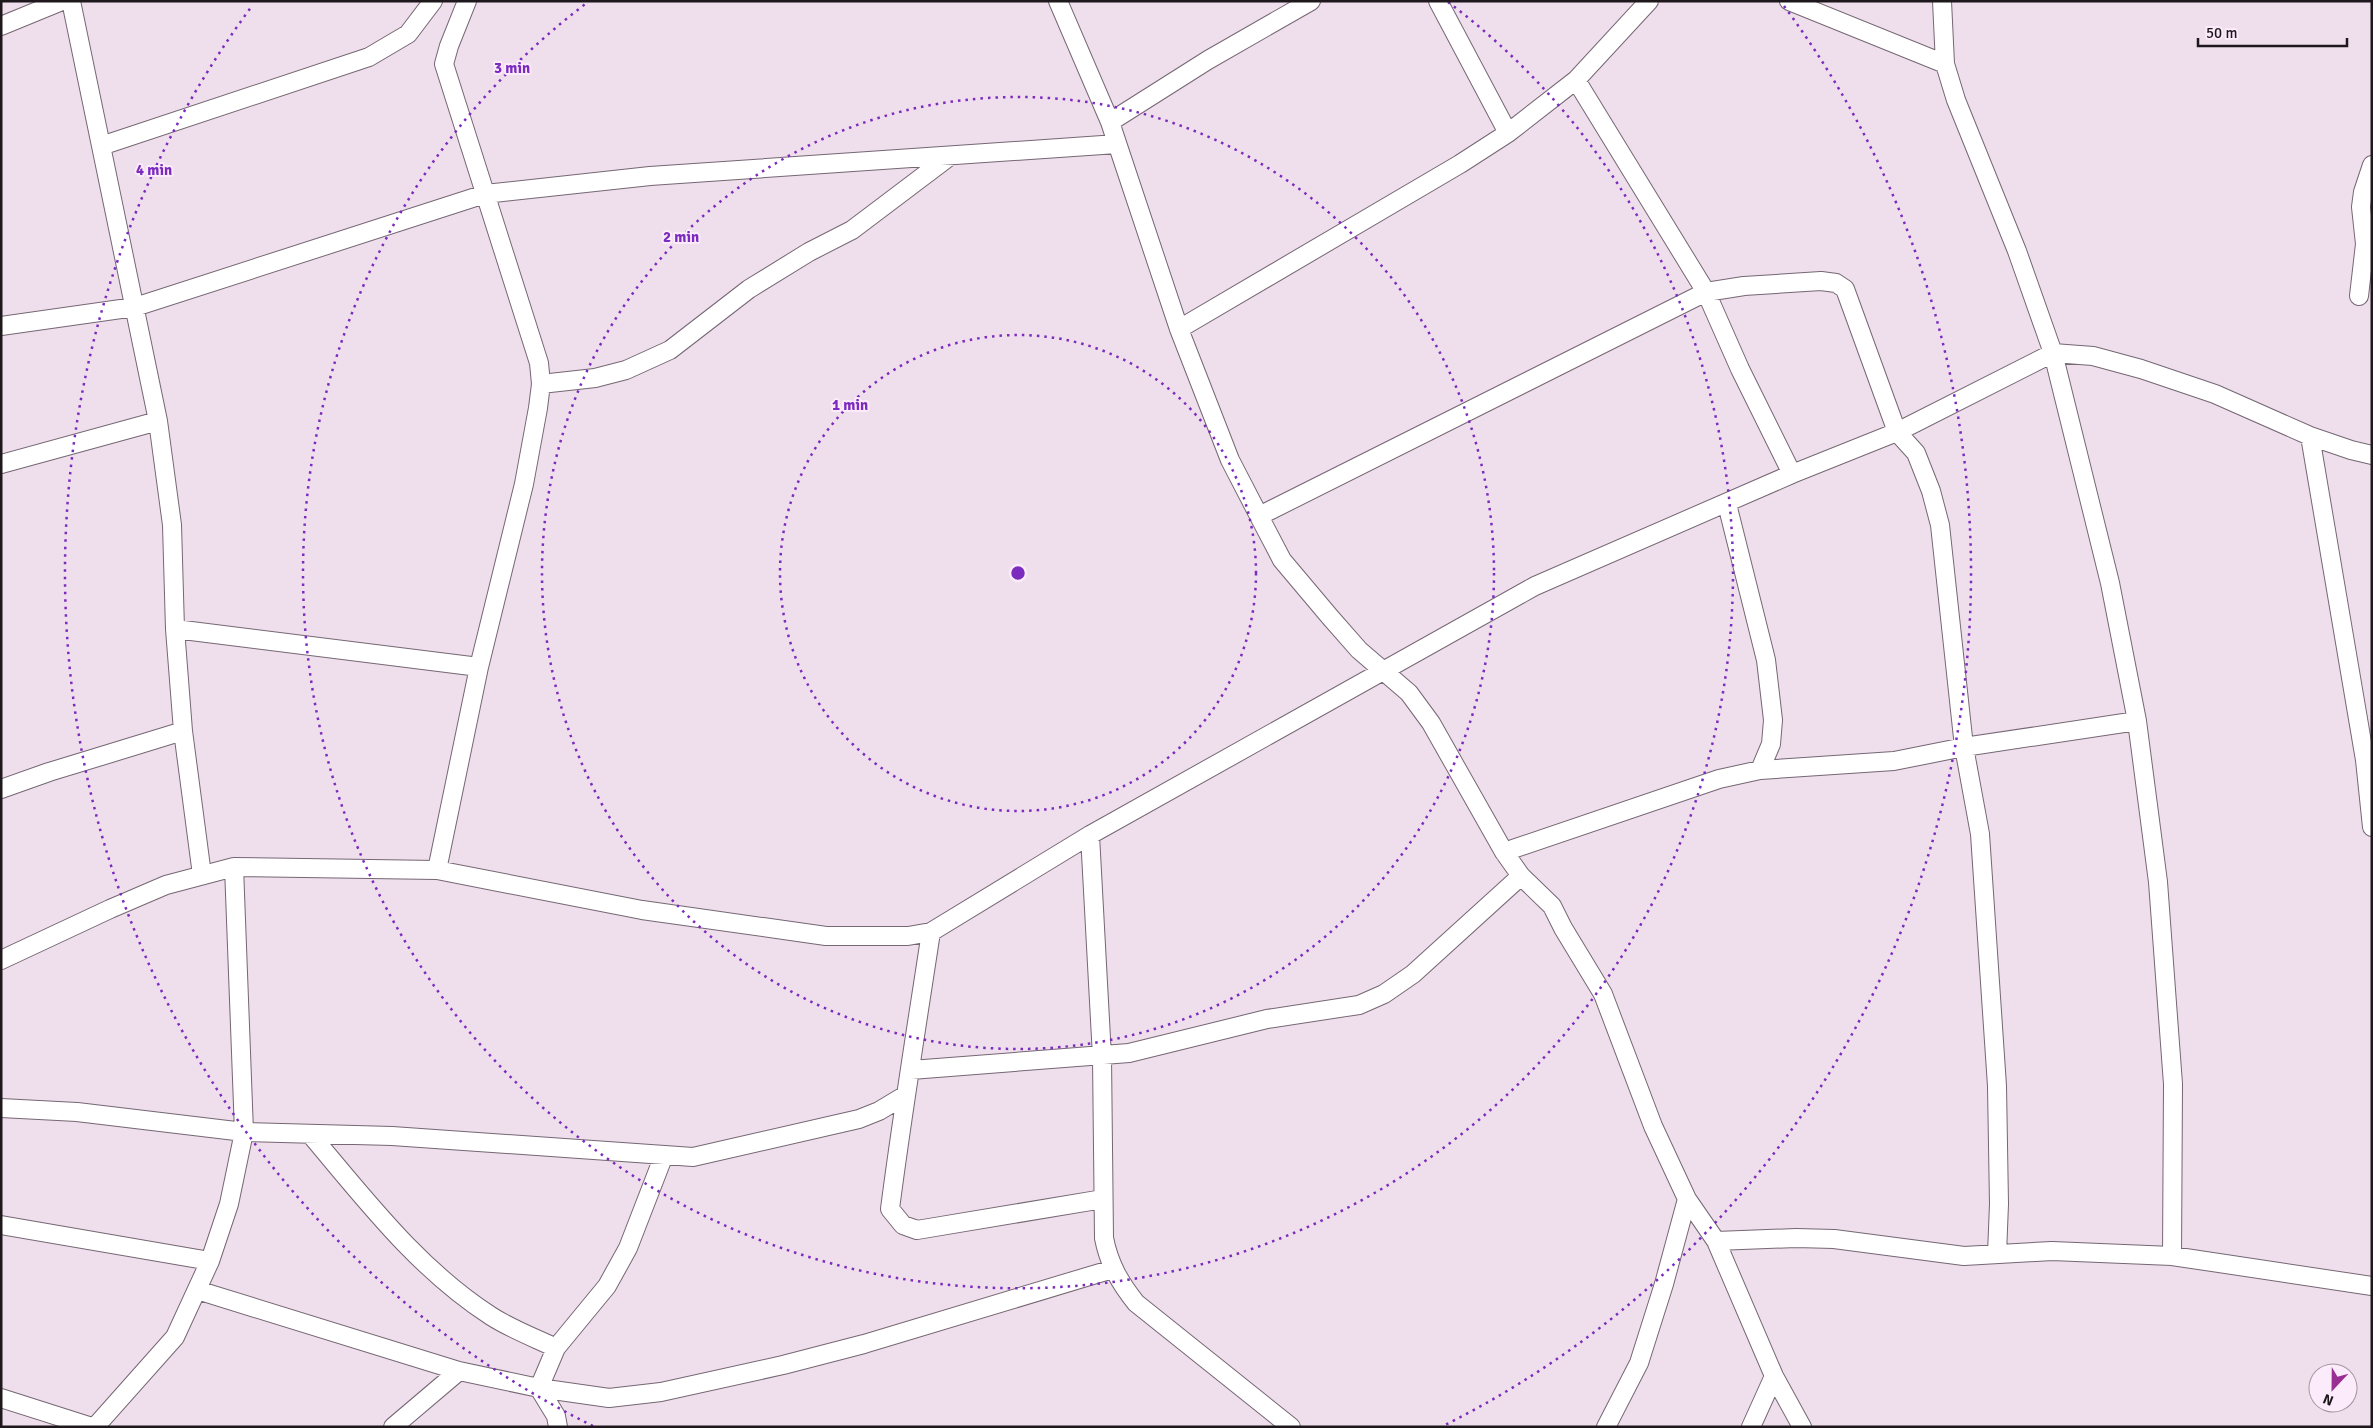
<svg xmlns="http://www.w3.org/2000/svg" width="2373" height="1428" viewBox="0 0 2373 1428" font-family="Signika,sans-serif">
<rect width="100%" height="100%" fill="#efdeec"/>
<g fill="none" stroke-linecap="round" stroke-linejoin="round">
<defs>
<path id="street" d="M71,1L158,421L172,525L175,629L183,731L202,875
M1058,1L1110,122L1179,329L1230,460L1259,516L1282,560L1330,617L1359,650L1409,693L1431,723L1504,852L1521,876L1552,906L1563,928L1603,994L1653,1126L1687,1199L1716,1241L1774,1376L1802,1427
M1438,1L1508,133
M1789,1L1945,64
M1942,1L1945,64L1956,100L2017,251L2053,353L2110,583L2137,721L2158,882L2173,1084L2172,1256
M1,26L62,1
M1576,80L1706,292L1740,369L1792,474
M1110,122L1208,60L1311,1
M101,146L369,57L408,34L433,1
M2359,296L2365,244L2361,207L2363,192L2372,165
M1,326L135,307L485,194L650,176L1117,144
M1179,329L1460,164L1508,133L1576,80L1649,1
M541,384L595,378L626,370L670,350L749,289L809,252L852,230L950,156
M2310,436L2365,760L2372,827
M1,464L158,421
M1727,504L1766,660L1773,720L1771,744L1760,770
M1259,516L1706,292L1744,286L1821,281L1836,283L1845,289L1897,432L1916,453L1931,491L1940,525L1964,747L1980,834L1997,1086L1999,1204L1997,1254
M175,629L479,667
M1,789L49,772L183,731
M1090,835L1102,1057L1104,1238C1109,1264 1120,1283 1136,1303L1291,1427
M1504,852L1719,779L1760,770L1894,761L1964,747L2137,721
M437,870L479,667L524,484L538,408L541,384L539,363L444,64L449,46L467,1
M931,932C917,1024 902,1116 890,1209L903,1225L917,1230L1103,1199
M1,960L110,909L166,885L234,867L437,870L642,910L826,936H908L931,932L1090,835L1535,586L1792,474L1897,432L2053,353L2093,356L2141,369L2215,394L2310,436L2351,450L2372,455
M911,1070L1129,1053L1267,1019L1359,1005L1384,994L1413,974L1521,876
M1,1108L77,1112L244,1132L392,1136L693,1157L859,1119L879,1111L904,1096
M310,1134C365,1199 418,1269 491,1316C511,1329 535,1338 556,1348
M1,1225L210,1261
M1716,1241L1796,1238L1834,1239L1964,1256L2052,1251L2172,1256L2372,1286
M197,1290L459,1371L539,1388L609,1398L661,1392L783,1365L864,1344L1113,1269
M1,1398L92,1427
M95,1427L175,1337L210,1261L229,1204L244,1132L234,867
M393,1427L459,1371
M558,1427L556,1416L539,1388L556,1348L607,1286L628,1248L664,1155
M1606,1427L1639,1363L1664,1284L1687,1199
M1751,1427L1774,1376"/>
</defs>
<!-- street casing -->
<use href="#street" stroke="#756773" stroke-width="20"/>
<!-- street -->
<use href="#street" stroke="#fff" stroke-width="18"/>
</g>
<!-- distance rings -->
<g fill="none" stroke="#7b2cbf" stroke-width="2.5" stroke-dasharray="2.5 5">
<circle cx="1018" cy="573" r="238"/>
<circle cx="1018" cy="573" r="476"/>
<path d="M1448 2A715 715 0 1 1 588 2"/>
<path d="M593 1426A953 953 0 0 1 252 6M1784 6A953 953 0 0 1 1443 1426"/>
</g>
<circle cx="1018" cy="573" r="8" fill="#7b2cbf" stroke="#fcebfa" stroke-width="2.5"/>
<g font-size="15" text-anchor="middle" font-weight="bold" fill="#7b2cbf" stroke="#fcebfa" stroke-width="4" stroke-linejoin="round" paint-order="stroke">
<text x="512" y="73">3 min</text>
<text x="154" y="175">4 min</text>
<text x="681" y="242">2 min</text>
<text x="850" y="410">1 min</text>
</g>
<!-- border -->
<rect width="2373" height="1428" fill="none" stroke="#1e181d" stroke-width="5"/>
<!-- north arrow -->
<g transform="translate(2333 1388) rotate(202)"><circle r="24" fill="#fcebfa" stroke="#a397a2"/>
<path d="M0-4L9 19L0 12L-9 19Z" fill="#982f92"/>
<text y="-8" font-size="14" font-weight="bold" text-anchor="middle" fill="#1e181d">N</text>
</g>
<!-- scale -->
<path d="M2198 38v8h149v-8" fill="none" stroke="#1e181d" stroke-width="2.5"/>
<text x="2206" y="38" font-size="15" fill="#1e181d" stroke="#fcebfa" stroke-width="4" paint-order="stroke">50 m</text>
</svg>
